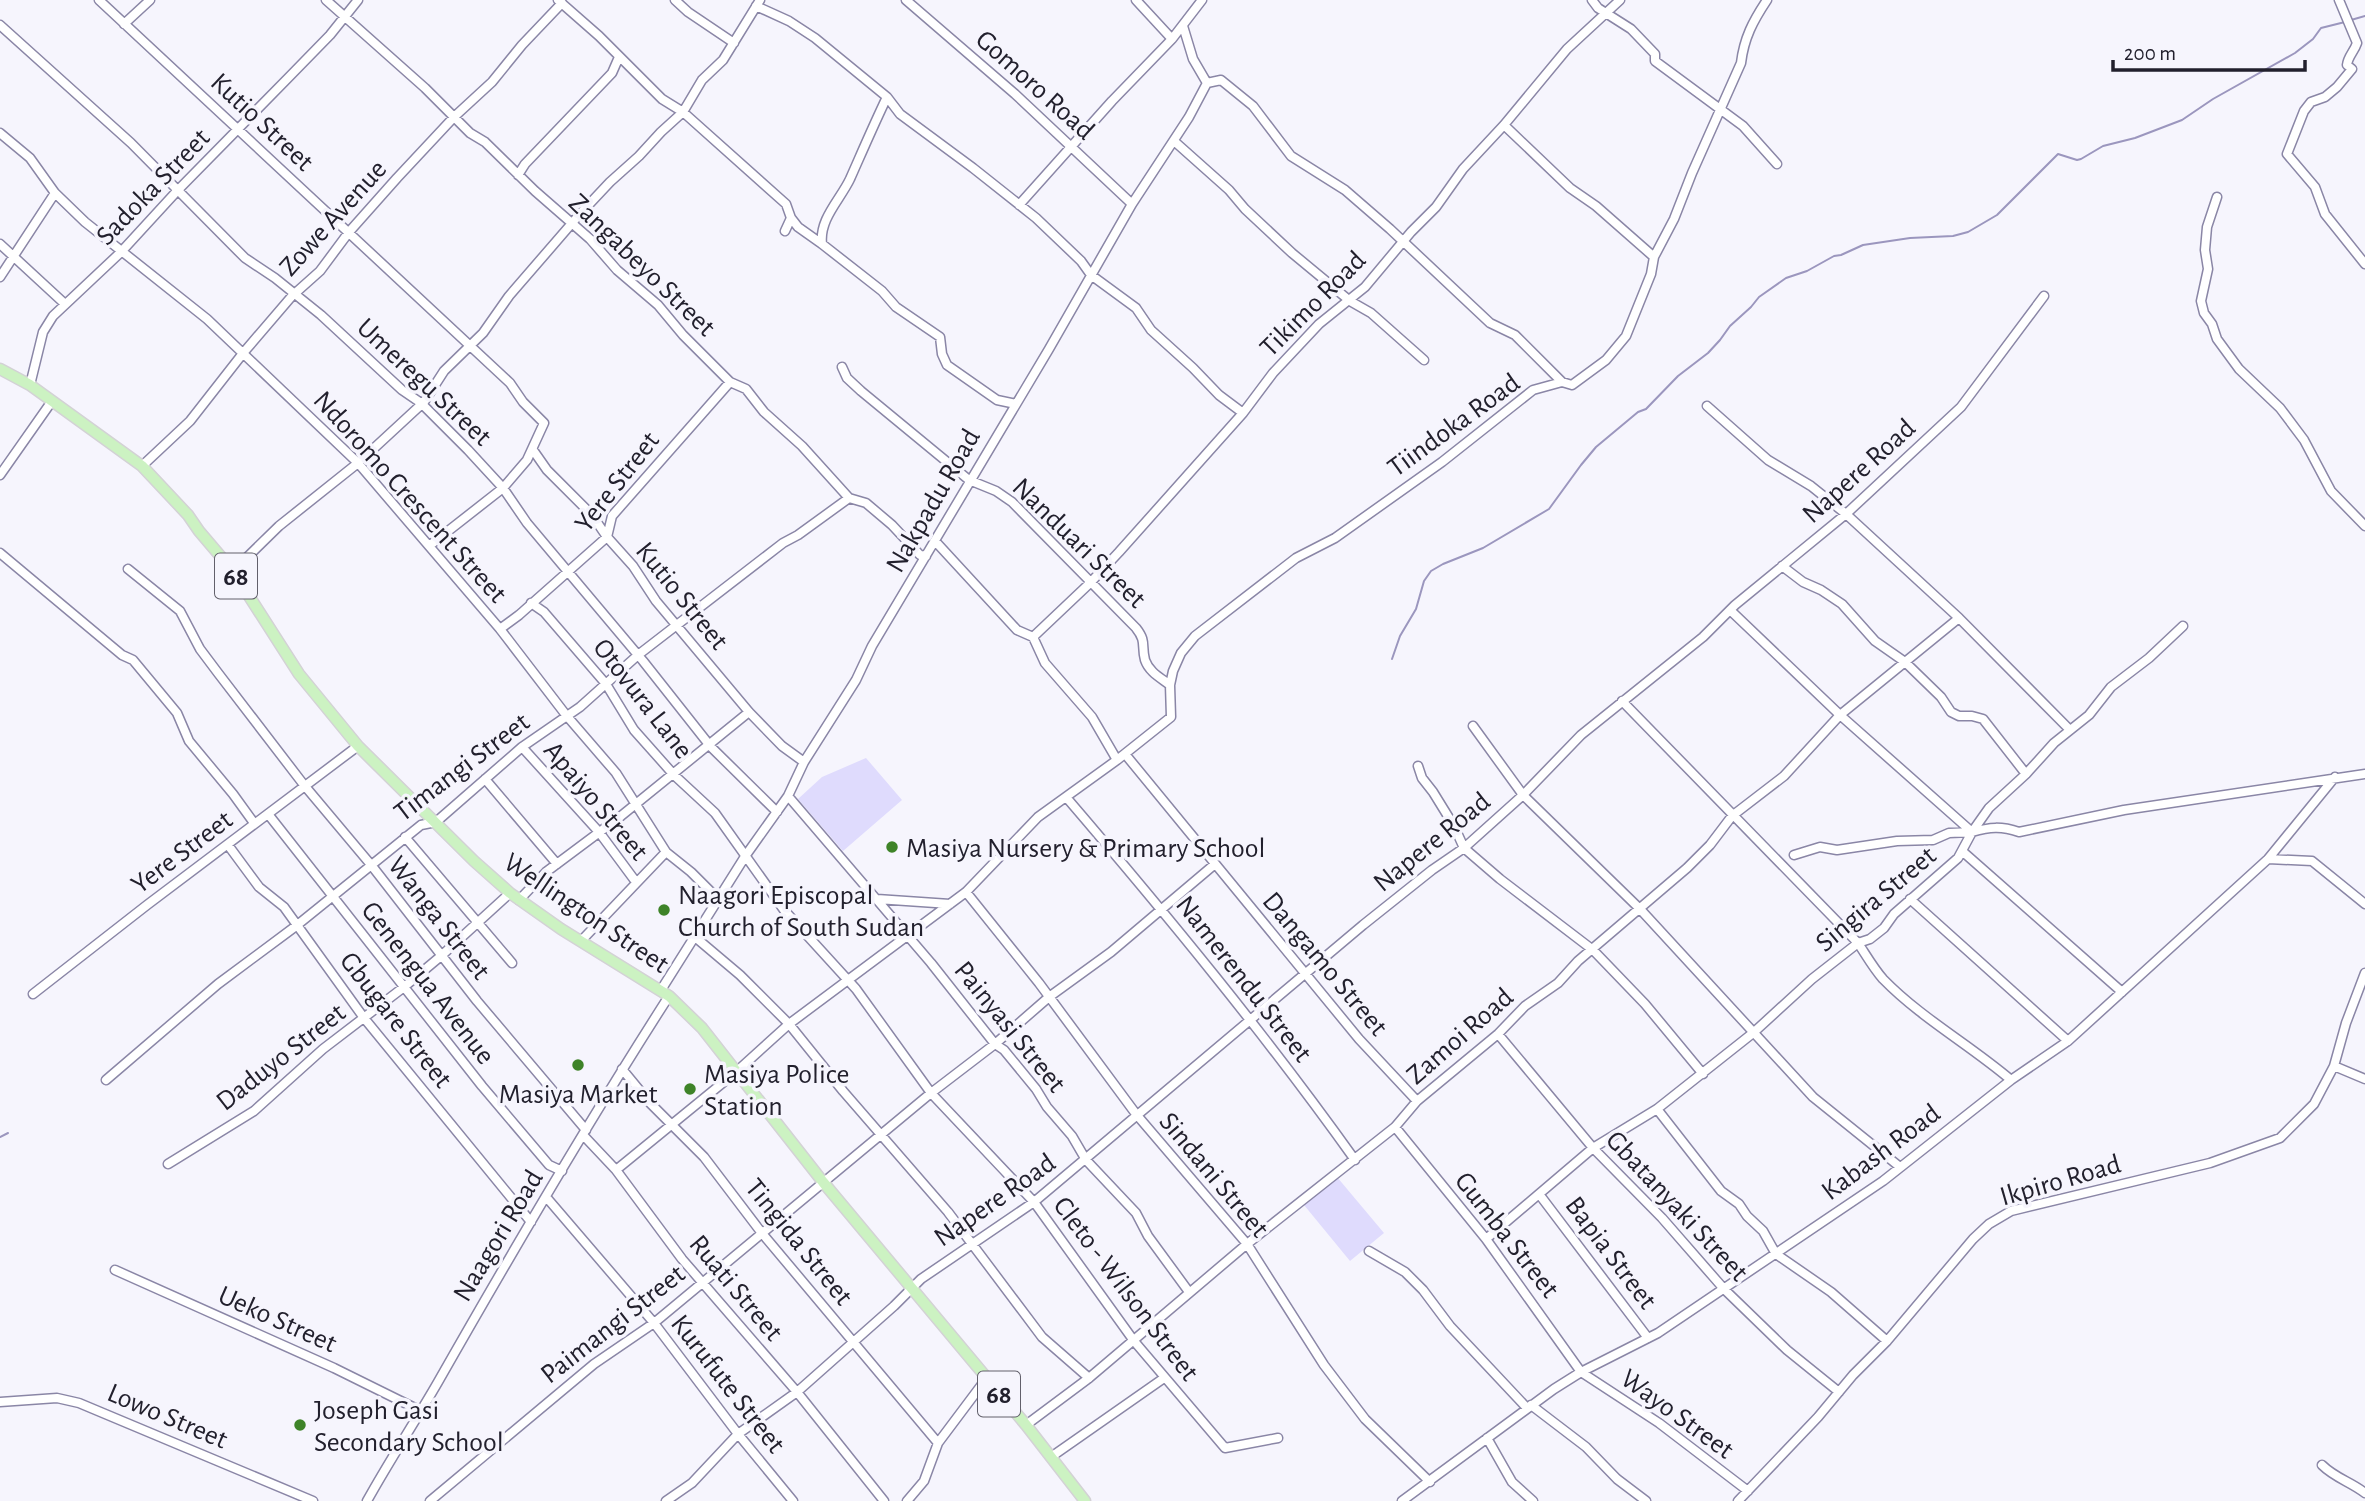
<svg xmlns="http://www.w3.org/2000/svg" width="2365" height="1501" viewBox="0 0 2365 1501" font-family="'Alegreya Sans',sans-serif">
<rect width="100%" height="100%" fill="#f6f5fd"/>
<!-- green -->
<path fill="#dfdbfd" d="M866,758L902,800L843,851L798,799L822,777Z
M1337,1177L1384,1233L1350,1261L1304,1205Z"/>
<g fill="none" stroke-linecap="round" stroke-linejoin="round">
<!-- stream -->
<path stroke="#9b96be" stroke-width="2" d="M2351,20L2365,16
M1392,659L1400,636L1416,609L1424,581L1431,571L1443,564L1483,548L1549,509L1581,465L1596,447L1638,412L1646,409L1678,376L1708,353L1720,340L1730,326L1751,307L1759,297L1786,278L1807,271L1834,256L1841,255L1863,245L1910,238L1953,236L1968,232L1997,215L2058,154L2077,160L2081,159L2103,146L2135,138L2182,120L2213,99L2295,53L2313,39L2321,28L2345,22
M0,1137L8,1133"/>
<defs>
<path id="minor" d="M99,0L510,383L523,402L544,423L527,460L503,488L429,546
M326,0L425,88L470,133L485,142L535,191L590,239L617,270L658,305L683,335L730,382L746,389L764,412L802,446L849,498L866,503L892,525L920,555L926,556
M558,0L599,36L662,99L683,112L786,204L791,218L785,231
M675,0L688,12L734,43
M906,0L1015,94L1132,204
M1136,0L1172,39
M1592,0L1598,8L1631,29L1655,54V61L1743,126L1777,164
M2339,0L2357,43C2354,52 2348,56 2347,65L2352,69L2337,87L2325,97L2311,102L2304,111L2287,154L2315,187L2325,214L2365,264
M756,6L789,21L815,38L887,97
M124,24L150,0
M0,25L131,143L245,258L275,278L321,315L402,390L421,403L468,450L503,488L527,523L643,661L711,747L777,812
M1207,83L1221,80L1253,106L1291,156L1345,190L1390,229L1490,323L1515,335L1562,382
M1504,125L1570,188L1596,206L1654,257
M0,133L30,158L55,193L85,222L207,319L358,463L500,629L566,715L616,773L666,852L691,872L718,899
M1174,141L1229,190L1245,209L1292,253L1350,301L1371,313L1424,360
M518,175L525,164L612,73L619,57
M2217,197L2207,227L2205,250L2208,269L2201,301L2204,313L2212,324L2217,339L2239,369L2280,408L2304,440L2331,491L2365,526
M1019,205L1112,101L1172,39L1202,0
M791,218L798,227L822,244C819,219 840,200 850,179C862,152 874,124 887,97L900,114L973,168L1036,218L1081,261L1091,275L1136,308L1151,330L1193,368L1219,395L1243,413
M0,244L65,304
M822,244L882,291L896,307L940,337L942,354L947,365L997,400L1016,404
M0,277L55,193
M842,367L847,378L861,391L969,480L996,491L1012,502L1136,628C1147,642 1141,645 1145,660C1149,672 1161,678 1170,685
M30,385L43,332L53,316L121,252L177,191L289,77L330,35L358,0
M533,450L547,470L592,515L607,537L633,566L656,601L749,712L782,746L804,762
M142,466L190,421L244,352L292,296L320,271L349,232L397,178L454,117L492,82L522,45L562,3
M0,475L52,401
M935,541L1017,630L1033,637L1045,663L1092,717L1117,760
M0,553L122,655L133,660L177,713L189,741L233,794L254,823
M1782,566L1803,582L1821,590L1842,604L1875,641L1905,662L1941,697L1951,712L1959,716H1972L1983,719L2026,774
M128,569L180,611L200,649L218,673L304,785L372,866L477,1001L586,1130
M233,571L279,526L358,463L424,402L444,371L483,333L509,296L579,215L610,182L639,156L661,132L683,112L702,80L723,60L760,0
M531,603L544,612L606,684L634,730L674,775L715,813L784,910L856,989L931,1093L1034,1202L1134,1341L1225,1448L1278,1438
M1730,610L1840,715L1972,832
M1959,618L2070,730
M500,629L519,615L607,537L612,516L730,382
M1033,637L1090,583L1119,552L1243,413L1273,373L1319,324L1365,287L1411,232L1436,207L1463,169L1504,125L1567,49L1620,0
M1622,701L1858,943C1866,955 1874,969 1883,979C1921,1018 1970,1045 2011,1080
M1473,726L1523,795L1640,909L1813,1097L1900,1167
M522,747L599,832L636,882
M1125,754L1359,1039L1417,1101
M1418,766L1422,778L1433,792L1454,826L1464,848L1500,879L1593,950L1645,1004L1703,1074
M485,779L557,864
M788,796L931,963L995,1044L1004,1050L1036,1089L1047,1107L1072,1136L1086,1160L1136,1213L1148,1236L1189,1292
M1066,797C1167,915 1265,1034 1355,1160
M268,814L482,1086L549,1165L562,1171
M1972,832L1989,808L2026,774L2054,743L2089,715L2111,687L2149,658L2183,626
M405,837L512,963
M228,845L259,887L284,907L364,1018L531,1222
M1962,851L2122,992
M1794,855L1820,847L1837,850L1897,841L1933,840L1949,833L1972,832
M2268,859L2312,861L2365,904
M966,892L1039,983L1136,1114L1247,1244L1324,1365L1365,1419L1430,1482
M877,899L950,904
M1910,899L2068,1041
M519,900L546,872L621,816L749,712
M695,937L740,975L789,1024L843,1091L948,1212L1042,1337L1089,1378
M581,941L666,852
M661,990L746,855L788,796L804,762L856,680L872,646L1049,349L1132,204L1189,117L1207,83L1193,59L1183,26
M33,994L147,905L358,746
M1498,1034L1593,1148L1662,1218L1724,1289L1787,1350L1839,1392
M2334,1066L2365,1079
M622,1069L650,1103L704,1157L761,1232L938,1443
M106,1080L218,984L296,926L421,825L436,822L522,747L580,707L638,655L783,543L798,535L849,498
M1657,1109L1721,1191L1739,1204L1747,1216L1763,1231L1776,1254L1831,1292L1887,1341
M1395,1127L1486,1239L1581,1372L1659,1423L1748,1491
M583,1135L616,1170L682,1259L797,1392L884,1501
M168,1164L254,1111L323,1049L404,987L441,956L510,893
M616,1170L736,1072L789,1024L966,892L1038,817L1117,760L1171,717L1170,685L1173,671L1181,653L1195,636L1296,558L1335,538L1442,462L1533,390L1562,382L1572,385L1606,360L1626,336L1651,274L1654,257L1674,219L1692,173L1741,63C1744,38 1753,21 1767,0
M1539,1194L1648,1338
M547,1198L654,1323L738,1434L793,1501
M1486,1239L1593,1148L1657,1109L1753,1033L1812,979L1858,943L1870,939L1884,928L1894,914L1958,858L1972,832C1990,827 2001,826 2019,832L2124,810L2365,774
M1369,1251L1405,1272L1423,1290L1450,1326L1527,1408
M115,1270L334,1368L421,1411
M0,1402L57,1398L79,1403L313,1501
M1531,1405L1586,1447L1617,1479L1646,1501
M1026,1425L1089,1378L1247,1244L1395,1127L1417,1101L1498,1034L1525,1006L1558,983L1578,961L1687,868L1710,845L1732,816L1784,776L1840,715L1959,618L1846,514L1811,486L1768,460L1707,406
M1487,1438L1512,1482L1533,1501
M1051,1457L1164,1378
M2322,1465C2335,1478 2351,1482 2365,1493
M367,1501C389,1461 415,1422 438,1382C512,1252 588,1122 669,996
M430,1501L594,1364L654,1323L931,1093L995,1044L1049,997L1111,952L1215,864
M666,1501L692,1483L738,1434L797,1392L894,1306L921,1279L1034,1202L1363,925L1432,870L1464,848L1523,795L1581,735L1703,637L1735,605L1846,514L1961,407L2044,296
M907,1501L924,1481L938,1443L986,1379
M1402,1501L1554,1389L1581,1372L1658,1333L1883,1181L2011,1080L2068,1041L2268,859L2335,777
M1738,1501L1818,1417L1853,1375L1887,1341L1973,1239L1989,1224L2011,1211L2210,1163L2280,1138L2314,1104L2334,1066L2346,1023L2365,973"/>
<path id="major" d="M0,369L30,385L142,466L188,515L199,531L233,571L299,674L358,746L474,861L510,893L561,929L669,996L702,1028L823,1182L1026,1425L1085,1501"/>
</defs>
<!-- minor casing -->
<use href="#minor" stroke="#8a86a6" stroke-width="11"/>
<!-- major casing -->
<use href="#major" stroke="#d3d2d5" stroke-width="13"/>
<!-- minor -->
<use href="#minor" stroke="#fff" stroke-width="8"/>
<!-- major -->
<use href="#major" stroke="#ccf2c2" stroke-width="10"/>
</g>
<!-- markers -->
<g fill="#3e8328" stroke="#f6f5fd" stroke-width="2.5">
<circle cx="892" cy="847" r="7"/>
<circle cx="664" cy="910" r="7"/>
<circle cx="578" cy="1065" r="7"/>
<circle cx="690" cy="1089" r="7"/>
<circle cx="300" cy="1425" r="7"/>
</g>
<g text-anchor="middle" stroke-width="7" stroke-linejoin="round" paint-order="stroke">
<!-- shield labels -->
<g fill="#f6f5fd" stroke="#62606b" stroke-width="2">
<rect x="215" y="553.5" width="42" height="45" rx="5"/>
<rect x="978" y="1371.5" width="42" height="45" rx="5"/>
</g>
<g font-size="26" font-weight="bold" fill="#22202d">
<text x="236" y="585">68</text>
<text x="999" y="1403">68</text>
</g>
<!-- street labels -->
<g font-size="28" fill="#22202d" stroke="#f6f5fd">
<text transform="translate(1036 84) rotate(42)" y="10">Gomoro Road</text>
<text transform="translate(263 121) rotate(43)" y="10">Kutio Street</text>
<text transform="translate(152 186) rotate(-46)" y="10">Sadoka Street</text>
<text transform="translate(332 217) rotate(-48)" y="10">Zowe Avenue</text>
<text transform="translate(643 264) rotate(44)" y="10">Zangabeyo Street</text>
<text transform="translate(1312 303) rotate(-45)" y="10">Tikimo Road</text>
<text transform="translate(425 381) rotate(43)" y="10">Umeregu Street</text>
<text transform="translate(1453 424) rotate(-36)" y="10">Tiindoka Road</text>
<text transform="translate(1858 470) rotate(-42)" y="10">Napere Road</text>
<text transform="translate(616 481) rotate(-52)" y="10">Yere Street</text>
<text transform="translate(411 496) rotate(48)" y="10">Ndoromo Crescent Street</text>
<text transform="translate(932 500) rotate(-60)" y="10">Nakpadu Road</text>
<text transform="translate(1080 542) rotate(44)" y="10">Nanduari Street</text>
<text transform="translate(683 595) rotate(51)" y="10">Kutio Street</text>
<text transform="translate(644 698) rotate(52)" y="10">Otovura Lane</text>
<text transform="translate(461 766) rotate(-37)" y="10">Timangi Street</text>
<text transform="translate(597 800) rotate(50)" y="10">Apaiyo Street</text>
<text transform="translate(1431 841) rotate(-39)" y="10">Napere Road</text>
<text transform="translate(181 851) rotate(-37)" y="10">Yere Street</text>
<text transform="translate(1875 898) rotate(-40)" y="10">Singira Street</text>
<text transform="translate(587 912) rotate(34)" y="10">Wellington Street</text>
<text transform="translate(440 917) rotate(52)" y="10">Wanga Street</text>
<text transform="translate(1326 963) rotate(50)" y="10">Dangamo Street</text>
<text transform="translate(1245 978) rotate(52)" y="10">Namerendu Street</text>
<text transform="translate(429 982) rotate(52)" y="10">Genengua Avenue</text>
<text transform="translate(397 1019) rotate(52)" y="10">Gbugare Street</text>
<text transform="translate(1011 1026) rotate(51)" y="10">Painyasi Street</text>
<text transform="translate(1459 1035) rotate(-41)" y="10">Zamoi Road</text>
<text transform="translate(280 1056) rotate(-38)" y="10">Daduyo Street</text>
<text transform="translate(1880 1151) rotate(-37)" y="10">Kabash Road</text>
<text transform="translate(1215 1174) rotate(50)" y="10">Sindani Street</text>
<text transform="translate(2060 1179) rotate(-16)" y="10">Ikpiro Road</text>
<text transform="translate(994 1199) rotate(-35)" y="10">Napere Road</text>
<text transform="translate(1678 1205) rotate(47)" y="10">Gbatanyaki Street</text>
<text transform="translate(1508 1234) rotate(52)" y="10">Gumba Street</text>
<text transform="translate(497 1235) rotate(-59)" y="10">Naagori Road</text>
<text transform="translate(800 1241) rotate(51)" y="10">Tingida Street</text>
<text transform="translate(1612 1252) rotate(53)" y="10">Bapia Street</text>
<text transform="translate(737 1287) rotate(50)" y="10">Ruati Street</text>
<text transform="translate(1127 1288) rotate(53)" y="10">Cleto - Wilson Street</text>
<text transform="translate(278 1318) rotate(24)" y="10">Ueko Street</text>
<text transform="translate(612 1323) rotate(-38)" y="10">Paimangi Street</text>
<text transform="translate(729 1383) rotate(52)" y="10">Kurufute Street</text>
<text transform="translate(1678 1413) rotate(36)" y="10">Wayo Street</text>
<text transform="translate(168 1415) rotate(23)" y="10">Lowo Street</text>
</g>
<!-- poi labels -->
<g font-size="28" fill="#22202d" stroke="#f6f5fd" text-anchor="start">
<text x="906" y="857">Masiya Nursery &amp; Primary School</text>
<text x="678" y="904">Naagori Episcopal<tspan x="678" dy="32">Church of South Sudan</tspan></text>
<text x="704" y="1083">Masiya Police<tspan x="704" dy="32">Station</tspan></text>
<text x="578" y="1103" text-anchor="middle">Masiya Market</text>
<text x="314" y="1419">Joseph Gasi<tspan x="314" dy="32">Secondary School</tspan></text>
</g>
</g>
<!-- scale -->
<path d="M2113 60v10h192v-10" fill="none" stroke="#22202d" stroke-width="3.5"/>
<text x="2124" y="60" font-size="21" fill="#22202d" stroke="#f6f5fd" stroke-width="5" paint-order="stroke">200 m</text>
</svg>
